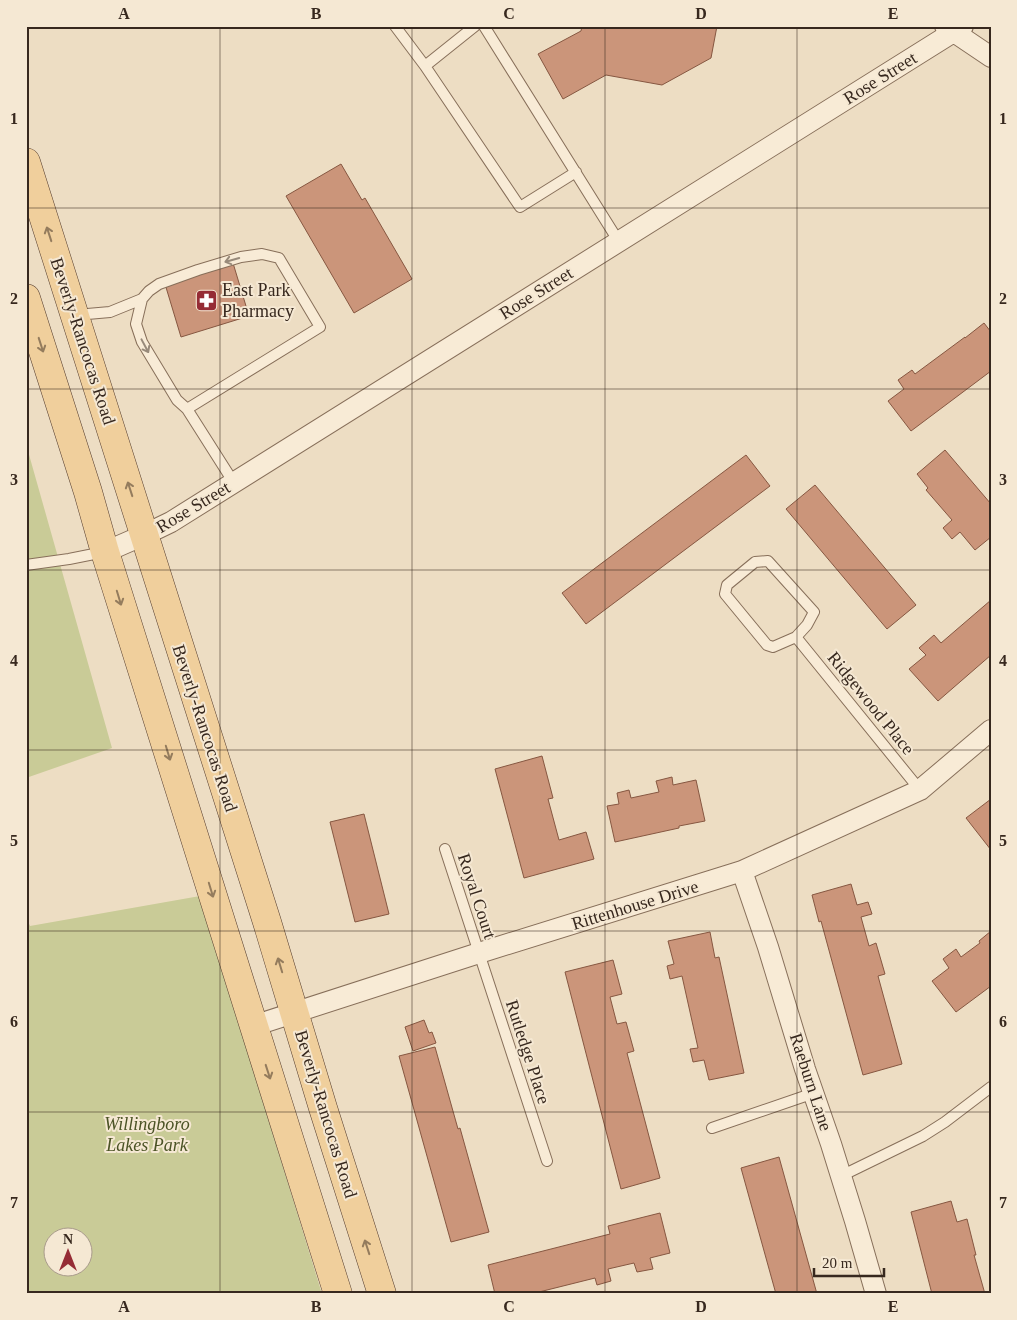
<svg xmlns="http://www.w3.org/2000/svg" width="1017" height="1320" viewBox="0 0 1017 1320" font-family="'Times New Roman',serif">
<rect width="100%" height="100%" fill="#edddc3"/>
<!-- green -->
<path fill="#c9cb97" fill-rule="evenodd" d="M26,444L112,748L26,778Z
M200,896L322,1294H26V917L30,926ZM52,1238H82V1268H52Z"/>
<!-- building -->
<path fill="#cb957a" stroke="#865741" d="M582,26H717L711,58L662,85L606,75L563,99L538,54L581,31Z
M341,164L362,200L365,198L412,279L354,313L286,196Z
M233,263L249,316L181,337L165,284Z
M984,323L991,332V371L911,431L888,401L904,389L898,380L912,370L915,374L965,337V338Z
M945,450L991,504V537L975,550L960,532L952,539L943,528L952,520L926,490L928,488L917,474Z
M746,455L770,486L586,624L562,593Z
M815,485L916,605L887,629L786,509Z
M991,600V655L938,701L909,669L926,655L919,648L934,635L941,643Z
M542,756L553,798L548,799L559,840L586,832L594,859L524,878L495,769Z
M672,777L673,785L696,780L705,821L679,826V828L615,842L607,806L619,804L617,793L629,790L631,798L659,792L656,781Z
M991,799V850L966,818Z
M364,814L389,914L355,922L330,822Z
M851,884L857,905L868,902L872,914L861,917L869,946L876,943L885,974L878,976L902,1064L863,1075L821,921L819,922L812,895Z
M991,931V986L956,1012L932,981L949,968L943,959L956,949L961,957L980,943L979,941Z
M710,932L715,958L719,957L744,1073L709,1080L704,1060L693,1062L690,1049L698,1048L682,976L670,979L667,966L674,964L668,941Z
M613,960L622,994L610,997L617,1024L626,1022L634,1051L627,1053L660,1178L621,1189L565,972Z
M424,1020L429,1033L432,1032L436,1043L413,1051L405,1027Z
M435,1047L458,1129L460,1128L489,1232L451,1242L399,1056Z
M779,1157L817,1294H776L741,1168Z
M951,1201L957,1222L967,1219L976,1255H974L985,1294H932L911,1212Z
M660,1213L670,1253L650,1258L653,1269L637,1272L634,1263L608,1269L611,1281L597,1285L595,1278L531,1294H495L488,1265L610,1234L608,1226Z"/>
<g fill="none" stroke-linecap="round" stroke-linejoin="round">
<defs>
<path id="lane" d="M395,26L425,66L520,207L576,172
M484,26L619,242
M425,66L475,26
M142,299L136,324L142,342L177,400L187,409L234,483
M76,315L110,312L142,299L149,291L159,284L198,270L241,257L262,254L279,258L320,327L187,409
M768,561L814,612L807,625L796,637L773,647L767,645L725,594L727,585L755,562Z
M26,565L69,559L104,552
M796,637L920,790
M445,849L547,1161
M712,1128L814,1093
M841,1176L923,1136L945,1122L991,1087"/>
<path id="street" d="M945,26L991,57
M105,552L144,535L171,522L963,26
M742,871L768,947L805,1069L831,1144L855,1221L876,1294
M253,1026L479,953L742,871L920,790L991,730"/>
<path id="primary" d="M26,162L267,922L323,1108L382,1294
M26,298L88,492L105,552L338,1294"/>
</defs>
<!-- lane casing -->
<use href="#lane" stroke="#876f5a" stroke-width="12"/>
<!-- street casing -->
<use href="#street" stroke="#876f5a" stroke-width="22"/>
<!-- primary casing -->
<use href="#primary" stroke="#553d2f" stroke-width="29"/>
<!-- lane -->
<use href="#lane" stroke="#f8ebd6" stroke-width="10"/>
<!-- street -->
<use href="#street" stroke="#f8ebd6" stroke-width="20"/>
<!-- primary -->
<use href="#primary" stroke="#f0cf9c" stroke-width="28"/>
</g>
<!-- one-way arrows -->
<defs><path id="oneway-shaft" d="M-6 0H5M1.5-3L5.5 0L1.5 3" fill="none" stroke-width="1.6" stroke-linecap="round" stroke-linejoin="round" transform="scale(1.25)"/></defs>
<g stroke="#947c5d">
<use href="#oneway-shaft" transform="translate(49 234) rotate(-108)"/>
<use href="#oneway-shaft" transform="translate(41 345) rotate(72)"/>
<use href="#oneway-shaft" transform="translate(130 489) rotate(-108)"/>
<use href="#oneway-shaft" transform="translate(119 598) rotate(73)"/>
<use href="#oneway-shaft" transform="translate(168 753) rotate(73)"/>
<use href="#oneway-shaft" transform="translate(211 890) rotate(73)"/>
<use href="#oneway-shaft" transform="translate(280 965) rotate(-107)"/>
<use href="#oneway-shaft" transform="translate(268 1072) rotate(72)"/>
<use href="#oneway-shaft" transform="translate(367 1247) rotate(-108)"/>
</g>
<g stroke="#988a7a">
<use href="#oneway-shaft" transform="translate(232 260) rotate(164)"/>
<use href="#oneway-shaft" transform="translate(145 346) rotate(62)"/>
</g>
<!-- grid -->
<path fill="none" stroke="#37281e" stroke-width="1" stroke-opacity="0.55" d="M220,26V1294M412,26V1294M605,26V1294M797,26V1294M26,208H991M26,389H991M26,570H991M26,750H991M26,931H991M26,1112H991"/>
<!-- icons -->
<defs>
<symbol id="pharmacy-square" viewBox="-11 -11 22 22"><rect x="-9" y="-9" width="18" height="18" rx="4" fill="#952c35" stroke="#f5e8d3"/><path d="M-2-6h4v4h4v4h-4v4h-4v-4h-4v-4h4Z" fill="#fff"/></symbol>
</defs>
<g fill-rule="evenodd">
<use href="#pharmacy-square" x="194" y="288" width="25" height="25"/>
</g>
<g text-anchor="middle" stroke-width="4" stroke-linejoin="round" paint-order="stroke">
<!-- street labels -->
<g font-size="18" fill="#37281e" stroke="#f5e8d3">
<text transform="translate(880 78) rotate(-32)" y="6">Rose Street</text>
<text transform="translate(536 293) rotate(-32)" y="6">Rose Street</text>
<text transform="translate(83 341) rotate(72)" y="6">Beverly-Rancocas Road</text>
<text transform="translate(193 507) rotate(-31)" y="6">Rose Street</text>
<text transform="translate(871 703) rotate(51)" y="6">Ridgewood Place</text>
<text transform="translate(205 728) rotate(72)" y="6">Beverly-Rancocas Road</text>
<text transform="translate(477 896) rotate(72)" y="6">Royal Court</text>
<text transform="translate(635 905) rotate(-17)" y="6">Rittenhouse Drive</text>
<text transform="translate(528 1052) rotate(72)" y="6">Rutledge Place</text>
<text transform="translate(811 1082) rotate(72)" y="6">Raeburn Lane</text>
<text transform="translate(326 1114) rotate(73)" y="6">Beverly-Rancocas Road</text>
</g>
<!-- poi labels -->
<g font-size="18" fill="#37281e" stroke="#f5e8d3" text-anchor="start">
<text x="222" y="296">East Park<tspan x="222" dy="21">Pharmacy</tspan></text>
</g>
<!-- park labels -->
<g font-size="18" font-style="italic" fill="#4b5325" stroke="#f5e8d3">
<text x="147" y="1130">Willingboro<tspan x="147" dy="21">Lakes Park</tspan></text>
</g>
</g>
<!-- border -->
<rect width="1017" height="1320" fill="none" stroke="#f5e8d3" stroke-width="55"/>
<!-- north arrow -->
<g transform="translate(68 1252)"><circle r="24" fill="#f5e8d3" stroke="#a99b8b"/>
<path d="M0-4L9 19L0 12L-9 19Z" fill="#952c35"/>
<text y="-8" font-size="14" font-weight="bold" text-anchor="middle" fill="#37281e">N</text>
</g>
<!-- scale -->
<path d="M814 1268v8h70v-8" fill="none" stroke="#37281e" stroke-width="2.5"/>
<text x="822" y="1268" font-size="15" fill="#37281e" stroke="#f5e8d3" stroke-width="4" paint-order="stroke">20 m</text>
<rect x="28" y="28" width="962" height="1264" fill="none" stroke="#37281e" stroke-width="2"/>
<g font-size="16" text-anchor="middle" font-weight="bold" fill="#37281e">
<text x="124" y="19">A</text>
<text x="316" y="19">B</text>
<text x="509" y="19">C</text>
<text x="701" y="19">D</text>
<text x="893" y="19">E</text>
<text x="14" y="124">1</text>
<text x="1003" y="124">1</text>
<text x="14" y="304">2</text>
<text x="1003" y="304">2</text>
<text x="14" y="485">3</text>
<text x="1003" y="485">3</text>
<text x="14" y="666">4</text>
<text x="1003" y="666">4</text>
<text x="14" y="846">5</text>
<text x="1003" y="846">5</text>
<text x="14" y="1027">6</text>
<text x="1003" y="1027">6</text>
<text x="14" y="1208">7</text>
<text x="1003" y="1208">7</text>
<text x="124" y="1312">A</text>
<text x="316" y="1312">B</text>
<text x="509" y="1312">C</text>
<text x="701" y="1312">D</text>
<text x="893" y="1312">E</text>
</g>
</svg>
